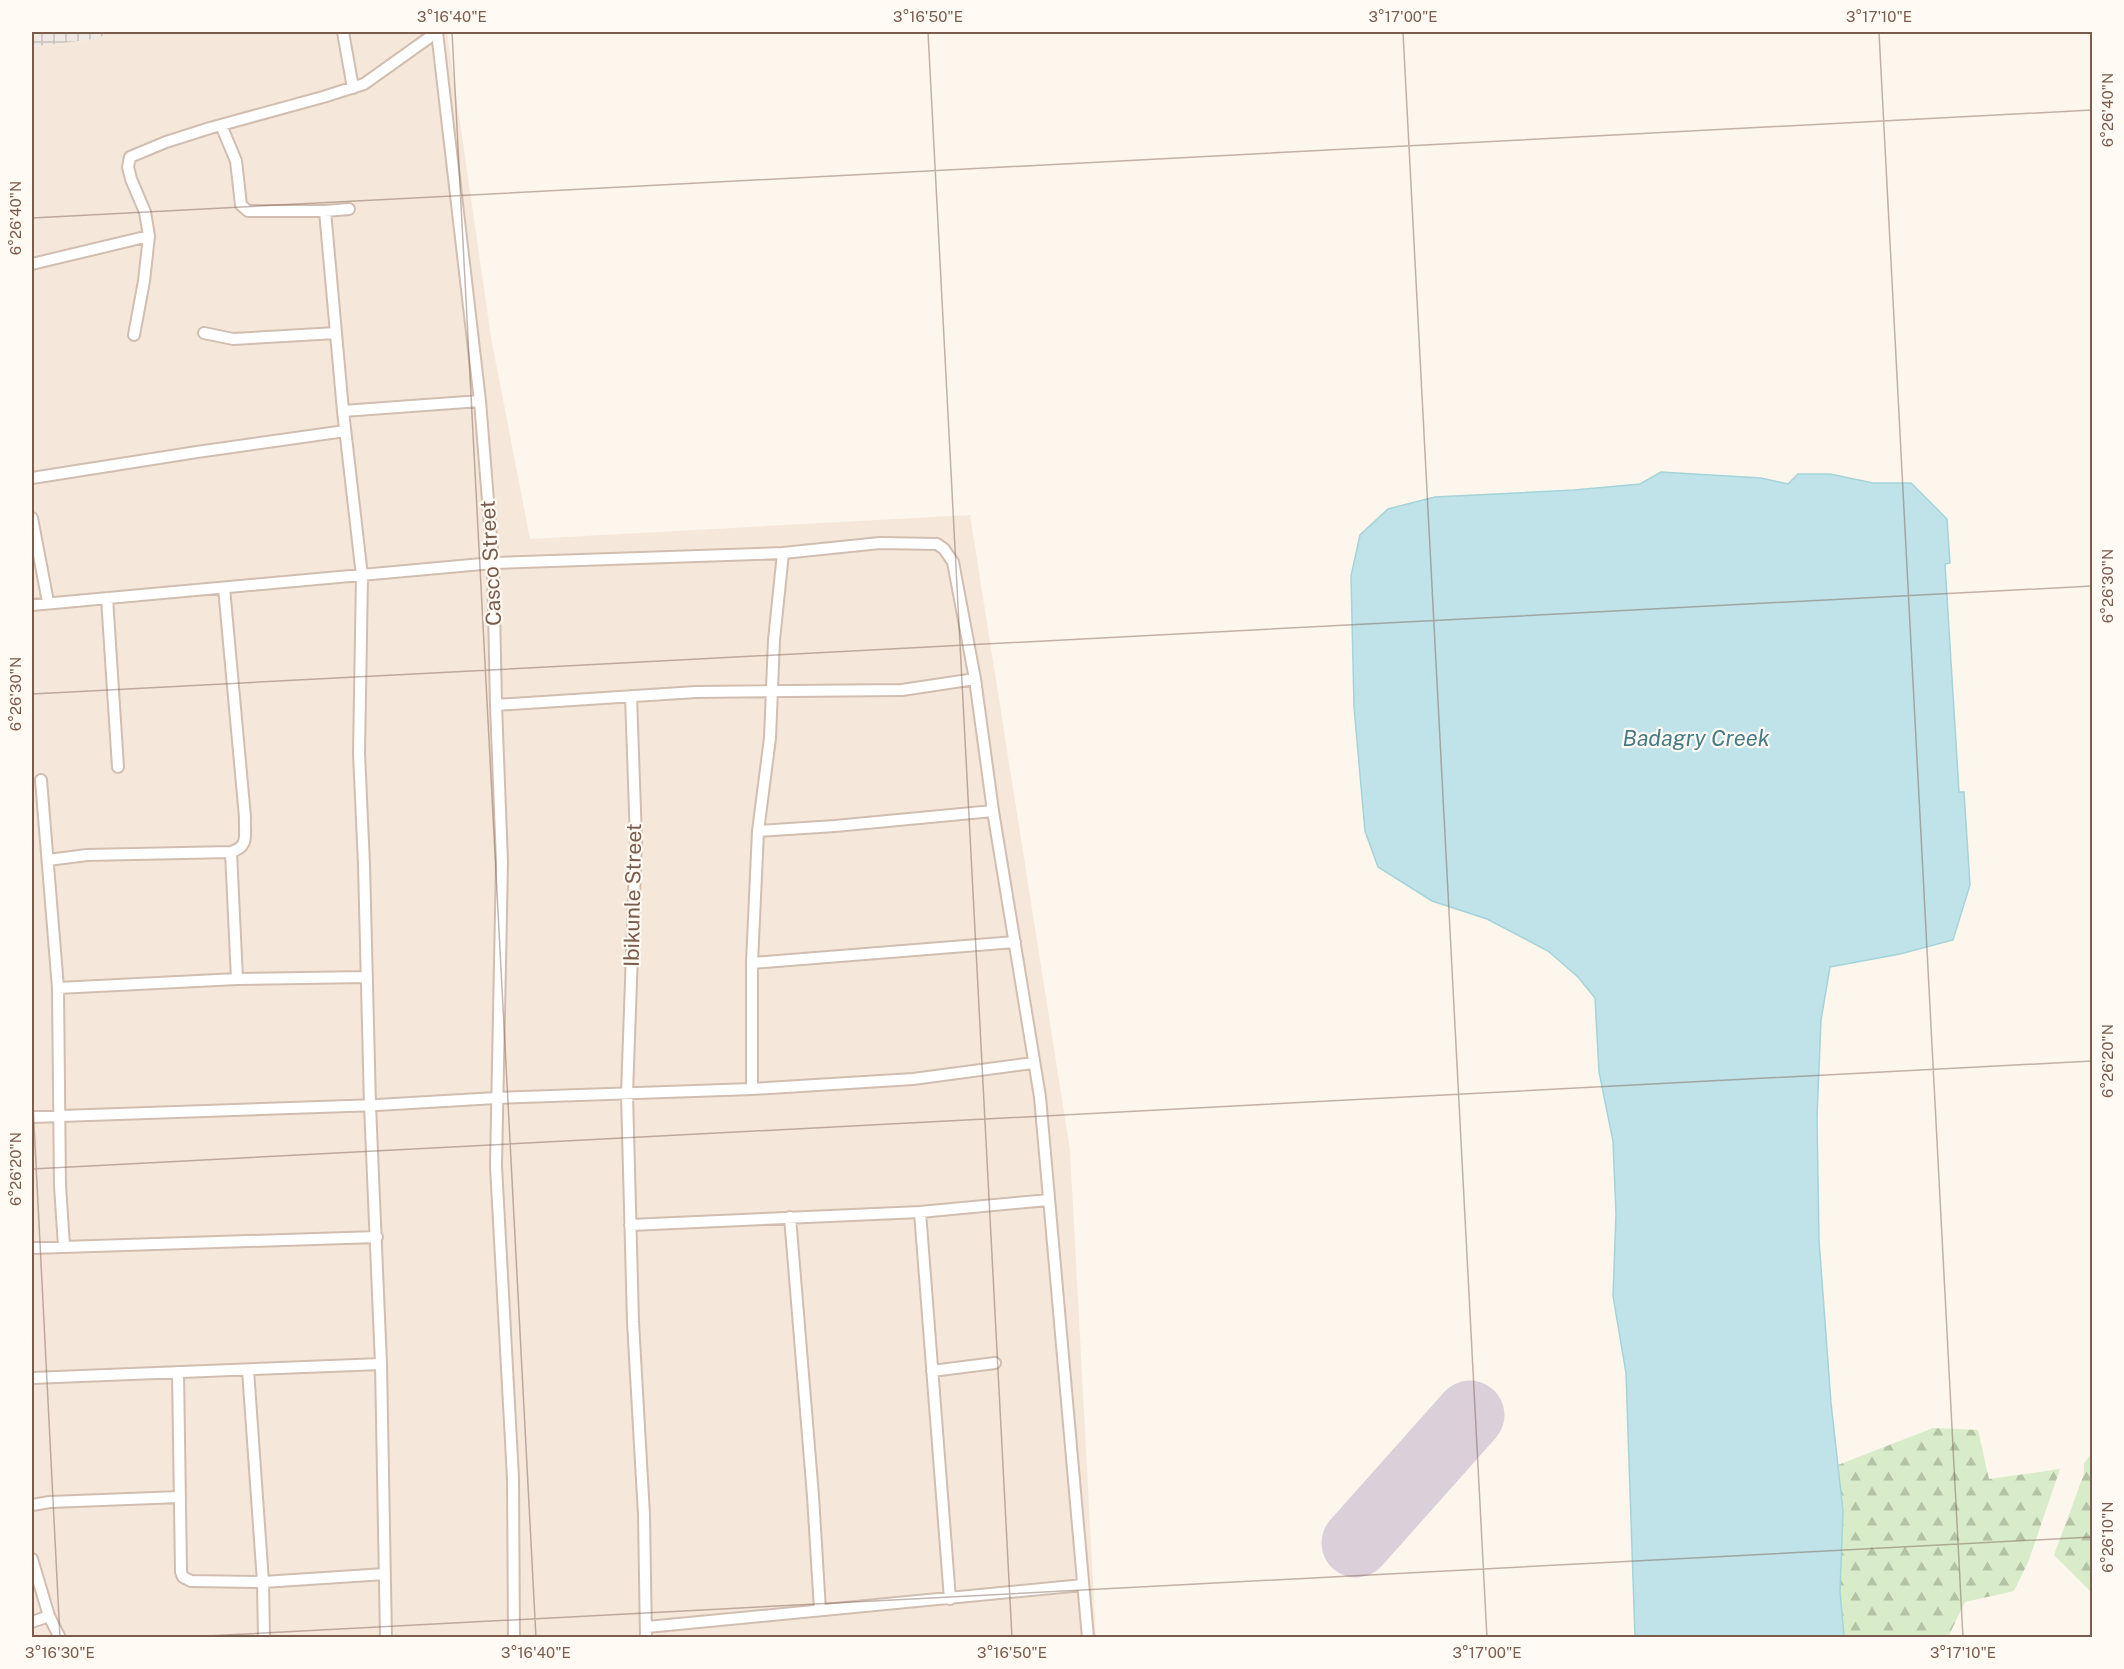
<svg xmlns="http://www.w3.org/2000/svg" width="2124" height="1669" viewBox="0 0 2124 1669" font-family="'Public Sans',sans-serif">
<defs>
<pattern id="industrial-grid" width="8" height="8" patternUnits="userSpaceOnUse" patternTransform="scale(1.5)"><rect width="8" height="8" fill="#efe9e4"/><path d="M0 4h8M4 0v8" fill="none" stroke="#c7c0bb"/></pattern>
<pattern id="forest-firs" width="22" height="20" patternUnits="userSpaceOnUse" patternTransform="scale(1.5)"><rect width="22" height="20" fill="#d8ecc9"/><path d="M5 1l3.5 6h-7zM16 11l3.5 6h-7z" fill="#b4c2a5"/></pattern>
</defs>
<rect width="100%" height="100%" fill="#fdf6ec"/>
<!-- residential -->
<path fill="#f5e8da" d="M105,32H447L491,337L530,539L970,515L1070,1150L1096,1637H32V47L101,38Z"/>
<!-- industrial -->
<path fill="url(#industrial-grid)" d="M32,32H105L101,38L32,47Z"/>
<!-- forest -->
<path fill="url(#forest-firs)" d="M1933,1428L1978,1430L1989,1479L2060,1469L2029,1560L2014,1591L1965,1602L1948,1637L1844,1638L1840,1591L1843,1511L1838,1465Z
M2092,1453V1593L2054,1555L2084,1474V1463Z"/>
<!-- water -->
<path fill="#bfe3e8" stroke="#a5d3da" stroke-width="1.5" d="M1661,472L1761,478L1788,484L1798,474H1830L1873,483H1911L1947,519L1950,563L1945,564L1959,792H1964L1970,885L1953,940L1900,954L1830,967L1821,1020L1817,1117L1819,1240L1831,1403L1843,1511L1840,1591L1844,1637H1635L1626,1373L1613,1296L1616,1214L1613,1141L1599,1072L1595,998L1578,977L1548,951L1487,919L1432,901L1378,867L1365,831L1354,707L1351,576L1360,535L1388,509L1435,497L1574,490L1640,484Z"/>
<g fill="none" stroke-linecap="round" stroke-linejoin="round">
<!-- runway -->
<path stroke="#dbcfda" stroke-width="69" d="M1356,1543L1470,1415"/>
<defs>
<path id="street" d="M343,32L353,88
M437,32L480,401L493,563L496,705L502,862L496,1166L513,1478L514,1638
M221,125L236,161L241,205L248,211H325L349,209
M325,211L343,411L362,576L359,753L364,865L370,1105L381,1364L386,1638
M32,264L149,236
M204,333L233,339L336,333
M134,335L144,281L149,236L145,212L131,179L128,167L130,157L166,142L210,128L323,97L364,84L437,32
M343,411L480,401
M32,478L197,452L345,431
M32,518L48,602
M224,588L245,817C244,835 250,846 231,852L237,979
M107,598L118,767
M32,605L493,563L783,553L880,543L937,544L944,549L953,562L975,679L993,811L1040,1097L1088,1638
M631,696L636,840L627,1094L633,1322L644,1515L646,1638
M496,705L696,692L902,690L975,679
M41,780L58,988L60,1186L64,1246
M758,831L835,826L993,811
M48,860L87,855L231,852
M752,963L1015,942
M58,988L237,979L367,977
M752,1089V963L758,831L770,738L774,640L783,553
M32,1117L377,1105L496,1098L752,1089L913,1079L1033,1063
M920,1212L950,1599
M790,1217L813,1496L820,1610
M630,1225L920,1212L1048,1200
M32,1248L377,1237
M248,1370L263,1582L264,1638
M932,1371L995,1363
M178,1372L181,1572L183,1577L191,1581L263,1582L385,1574
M32,1378L381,1364
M32,1505L50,1502L180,1497
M32,1559L49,1616L60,1638
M32,1622L49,1616
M647,1627L1083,1585"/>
</defs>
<!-- street casing -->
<use href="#street" stroke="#d1beb0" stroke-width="14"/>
<!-- street -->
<use href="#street" stroke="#fff" stroke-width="10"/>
</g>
<!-- ticks -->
<path fill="none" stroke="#7a5c4d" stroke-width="1.5" stroke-opacity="0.45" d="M452,32L536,1638M928,32L1012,1638M1403,32L1487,1638M1879,32L1963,1638M32,218L2092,110M32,694L2092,586M32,1085L60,1638M32,1169L2092,1061M168,1638L2092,1537"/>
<g text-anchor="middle" stroke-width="4.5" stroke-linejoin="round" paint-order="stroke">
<!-- street labels -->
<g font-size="21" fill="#7a5c4d" stroke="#fffaf3">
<text transform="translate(491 563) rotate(-93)" y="7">Casco Street</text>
<text transform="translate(633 895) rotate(-89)" y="7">Ibikunle Street</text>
</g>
<!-- water labels -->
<g font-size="22" font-style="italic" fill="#437c86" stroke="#fffaf3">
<text x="1696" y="746">Badagry Creek</text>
</g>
</g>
<!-- border -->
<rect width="2124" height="1669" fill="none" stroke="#fffaf3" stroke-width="66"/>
<rect x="33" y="33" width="2058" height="1603" fill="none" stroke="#7a5c4d" stroke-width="2"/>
<g font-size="15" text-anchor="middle" fill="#7a5c4d">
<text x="452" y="22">3°16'40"E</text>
<text x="928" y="22">3°16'50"E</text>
<text x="1403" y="22">3°17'00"E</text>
<text x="1879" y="22">3°17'10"E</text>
<text transform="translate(2108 110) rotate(-90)" y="5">6°26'40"N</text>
<text transform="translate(16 218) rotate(-90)" y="5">6°26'40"N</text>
<text transform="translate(2108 586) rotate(-90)" y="5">6°26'30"N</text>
<text transform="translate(16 694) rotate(-90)" y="5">6°26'30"N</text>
<text transform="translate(2108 1061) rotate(-90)" y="5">6°26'20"N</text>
<text transform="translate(16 1169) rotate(-90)" y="5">6°26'20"N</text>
<text transform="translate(2108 1537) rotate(-90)" y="5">6°26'10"N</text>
<text x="60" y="1658">3°16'30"E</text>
<text x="536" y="1658">3°16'40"E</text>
<text x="1012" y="1658">3°16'50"E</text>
<text x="1487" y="1658">3°17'00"E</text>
<text x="1963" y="1658">3°17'10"E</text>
</g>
</svg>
